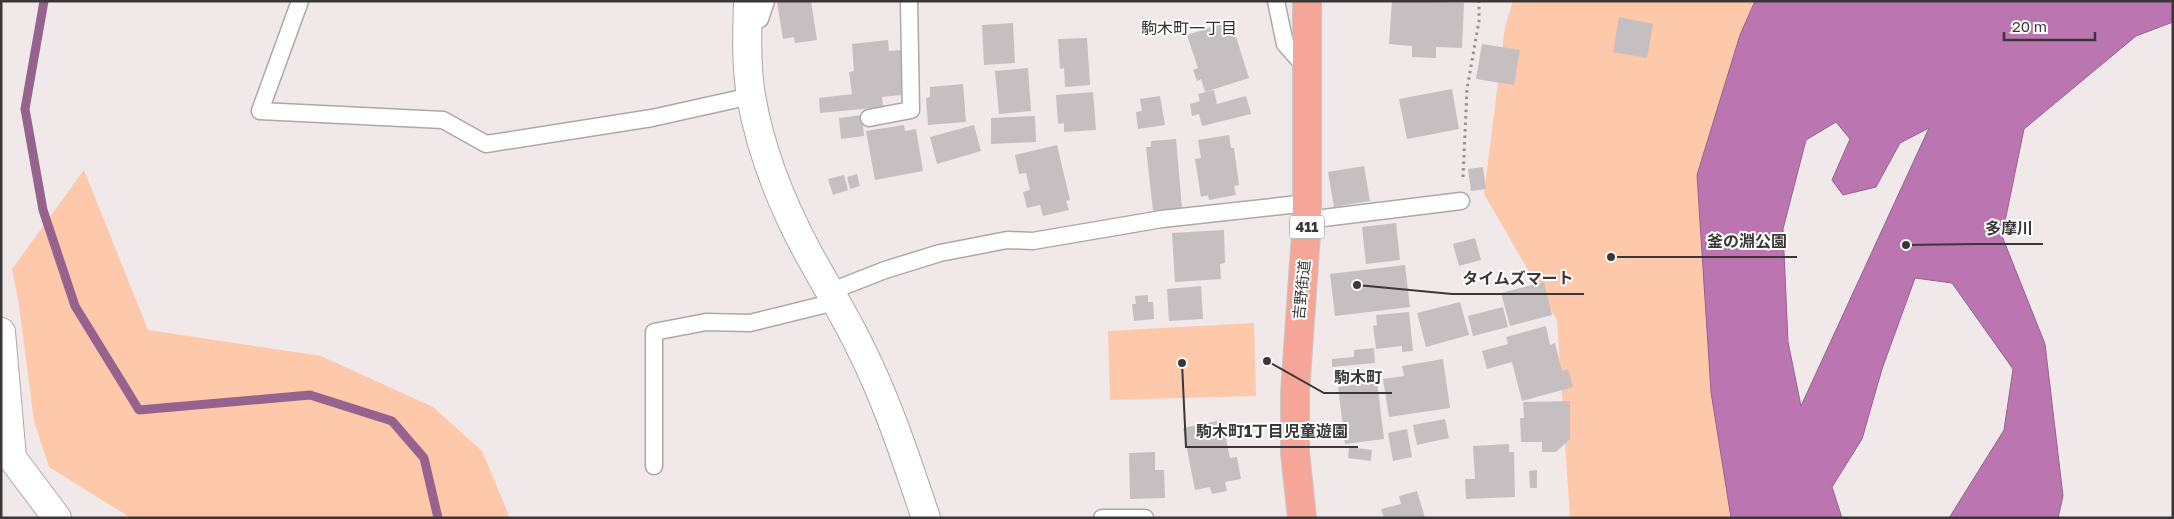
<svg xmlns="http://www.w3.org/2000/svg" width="2174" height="519" viewBox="0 0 2174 519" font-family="'Golos Text','Noto Sans JP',sans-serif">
<rect width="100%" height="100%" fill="#f1e8e9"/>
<!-- green -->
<path fill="#fec8aa" d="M1513,1H1755L1740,35L1711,392L1731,518H1570L1557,320L1484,194L1505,27Z
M84,170L148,330L321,356L433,407L482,451L510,518H131L49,467L34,421L18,298L12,269Z
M1254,323L1256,396L1110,400L1108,331Z"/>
<!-- water -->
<path fill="#bb76b1" stroke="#95638d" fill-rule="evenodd" d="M1755,1H2173V22L2136,36L2024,129L2002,236L2045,344L2063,496L2058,518H1949L2004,430L2013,369L1952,283L1915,278L1882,369L1862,439L1832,487L1842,518H1731L1711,392L1697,175L1740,35ZM1836,122L1850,139L1832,180L1843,195L1876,187L1900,143L1929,128L1801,406L1788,342L1783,229L1806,140Z"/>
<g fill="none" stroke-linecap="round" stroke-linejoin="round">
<!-- stream -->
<path stroke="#95638d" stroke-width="9" d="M44,1L25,109L43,210L75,306L139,410L310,395L392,421L424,458L438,518"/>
</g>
<!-- building -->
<path fill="#c6bfc2" d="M811,1L817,40L795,43L794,37L783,39L777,2Z
M1392,1L1464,3L1462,48L1436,47V58L1412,57V46L1389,44Z
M1619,17L1653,24L1647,58L1613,52Z
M1231,21L1249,78L1205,92L1201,79L1197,81L1193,70L1198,68L1187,35Z
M1013,23L1015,63L984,65L982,25Z
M1087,38L1090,85L1065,87L1064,68L1060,69L1058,39Z
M888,40L889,51L901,50V95L882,97L883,107L820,113L819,98L852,94L849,72L854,71L852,44Z
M1482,44L1520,50L1514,85L1476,79Z
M1028,68L1031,111L999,114L995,71Z
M963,84L966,122L928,125L926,98L930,97V87Z
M1452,89L1459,129L1407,139L1399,99Z
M1214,90L1217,104L1246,96L1251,114L1202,126L1199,114L1192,116L1190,104L1200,101L1198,94Z
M1093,92L1096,130L1064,132V123L1058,124L1056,95Z
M1160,96L1165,125L1138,129L1136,112L1142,111L1140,99Z
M862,115L864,136L841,139L839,118Z
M1035,116L1036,142L991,144V118Z
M904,125L905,131L916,129L923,171L875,180L866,131Z
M974,125L981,151L937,164L930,137Z
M1229,135L1231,148H1234L1239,185L1234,186L1236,195L1209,200L1208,195L1201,197L1195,159L1201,158L1198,140Z
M1176,139L1182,208L1153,211L1146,147H1151V141Z
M1057,145L1070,200L1066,201L1069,210L1043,216L1040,205L1027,208L1023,192L1030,190L1026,173L1019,174L1015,155Z
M1364,166L1370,201L1334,207L1328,172Z
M1483,167L1486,189L1471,191L1468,169Z
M857,174L860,186L850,189L847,177Z
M844,175L848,190L833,195L828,179Z
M1396,223L1400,260L1366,264L1362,227Z
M1224,230L1225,263L1220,264L1221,279L1175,282L1172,233Z
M1475,238L1481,260L1459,266L1453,244Z
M1405,265L1410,307L1335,316L1330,274Z
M1544,282L1552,315L1510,326L1501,293Z
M1201,286L1203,319L1169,321L1167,289Z
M1148,295V302H1153L1154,319L1134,321L1132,304H1136L1135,296Z
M1460,302L1469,335L1426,347L1417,313Z
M1503,307L1508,327L1473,336L1468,316Z
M1409,312L1413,351L1402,352V346L1376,349L1373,326L1377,325L1376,315Z
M1546,326L1550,345L1555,343L1562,371L1568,369L1573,387L1522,401L1512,362L1487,369L1482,351L1508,344L1506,337Z
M1374,348L1375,363L1332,367V359L1354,357V350Z
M1443,359L1450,408L1389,417L1383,379L1404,376L1402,366Z
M1377,381L1384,439L1345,444L1338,387Z
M1570,401V439L1556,452H1542V442H1521L1520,418H1524L1523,402Z
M1445,419L1449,438L1417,445L1413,425Z
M1222,420L1230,458L1237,457L1241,479L1225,482L1227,491L1212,494L1210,487L1195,490L1183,428Z
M1407,429L1412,457L1393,461L1388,433Z
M1509,444V452H1514L1515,497L1466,499L1465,479H1475L1473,446Z
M1349,447L1372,450L1371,461L1348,458Z
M1155,452V470H1164L1165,498L1130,499L1129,453Z
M1537,470V488H1530L1529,471Z
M1417,491L1425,518H1384L1381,509L1401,504L1399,496Z"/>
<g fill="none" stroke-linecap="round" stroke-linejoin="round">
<defs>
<path id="lane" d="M300,1L260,111L443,120L486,144L652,118L751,96
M1276,1L1285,44L1307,69
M748,24L760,19L766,1
M869,118L911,110L909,1
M1307,220L1461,201
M829,292L885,270L940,253L1007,240L1033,241L1162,219L1308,203
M654,466V332L706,322L750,323L835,302
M1102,518H1145"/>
<path id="street" d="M748,1C747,32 746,65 751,96C760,148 781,202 806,249C823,281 843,312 859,345C887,400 906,459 926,518
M1,332L12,458L57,518"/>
<path id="highway" d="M1302,518L1295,453V392L1307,220V1"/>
</defs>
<!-- lane casing -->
<use href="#lane" stroke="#afa7a7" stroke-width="19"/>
<!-- street casing -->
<use href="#street" stroke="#afa7a7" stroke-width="30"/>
<!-- highway casing -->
<use href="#highway" stroke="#c8c7c7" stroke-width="30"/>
<!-- path -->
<path stroke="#969091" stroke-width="3" stroke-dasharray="2.5 4" stroke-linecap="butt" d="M1463,177L1467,89L1479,21V1"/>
<!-- lane -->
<use href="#lane" stroke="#fff" stroke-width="16"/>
<!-- street -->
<use href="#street" stroke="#fff" stroke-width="28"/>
<!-- highway -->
<use href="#highway" stroke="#f6a698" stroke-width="28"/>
</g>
<g text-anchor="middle" stroke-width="4" stroke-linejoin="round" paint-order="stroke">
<!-- shield labels -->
<rect fill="#fff" stroke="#767374" stroke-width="1" x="1289.5" y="215.5" width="35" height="23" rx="4"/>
<g font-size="14" font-weight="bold" fill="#3b3738">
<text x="1307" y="232">411</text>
</g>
<!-- street labels -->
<g font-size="15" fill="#3b3738" stroke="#fff">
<text transform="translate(1302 290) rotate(-84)" y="5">吉野街道</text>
</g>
<!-- neighbourhood labels -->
<g font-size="16" fill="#352e2f" stroke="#fff">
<text x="1189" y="34">駒木町一丁目</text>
</g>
</g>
<!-- callouts -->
<path fill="none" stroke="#3b3738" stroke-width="2" d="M1906 245L1975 244H2043M1611 257L1697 257H1797M1357 285L1452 294H1584M1267 361L1324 393H1392M1182 363L1186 447H1358"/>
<g fill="#3b3738" stroke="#fff" stroke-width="2">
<circle cx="1906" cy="245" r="5"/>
<circle cx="1611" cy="257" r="5"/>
<circle cx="1357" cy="285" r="5"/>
<circle cx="1267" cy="361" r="5"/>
<circle cx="1182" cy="363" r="5"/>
</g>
<g font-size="16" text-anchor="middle" font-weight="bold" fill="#3b3738" stroke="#fff" stroke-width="4" stroke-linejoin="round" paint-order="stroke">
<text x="2009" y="234">多摩川</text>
<text x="1747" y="247">釜の淵公園</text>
<text x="1518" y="284">タイムズマート</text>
<text x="1358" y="383">駒木町</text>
<text x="1272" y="437">駒木町1丁目児童遊園</text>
</g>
<!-- border -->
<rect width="2174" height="519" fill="none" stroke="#3b3738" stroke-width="5"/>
<!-- scale -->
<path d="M2004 32v8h91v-8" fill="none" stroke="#3b3738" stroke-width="2.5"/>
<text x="2012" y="32" font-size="15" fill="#3b3738" stroke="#ffffff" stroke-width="4" paint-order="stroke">20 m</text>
</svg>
